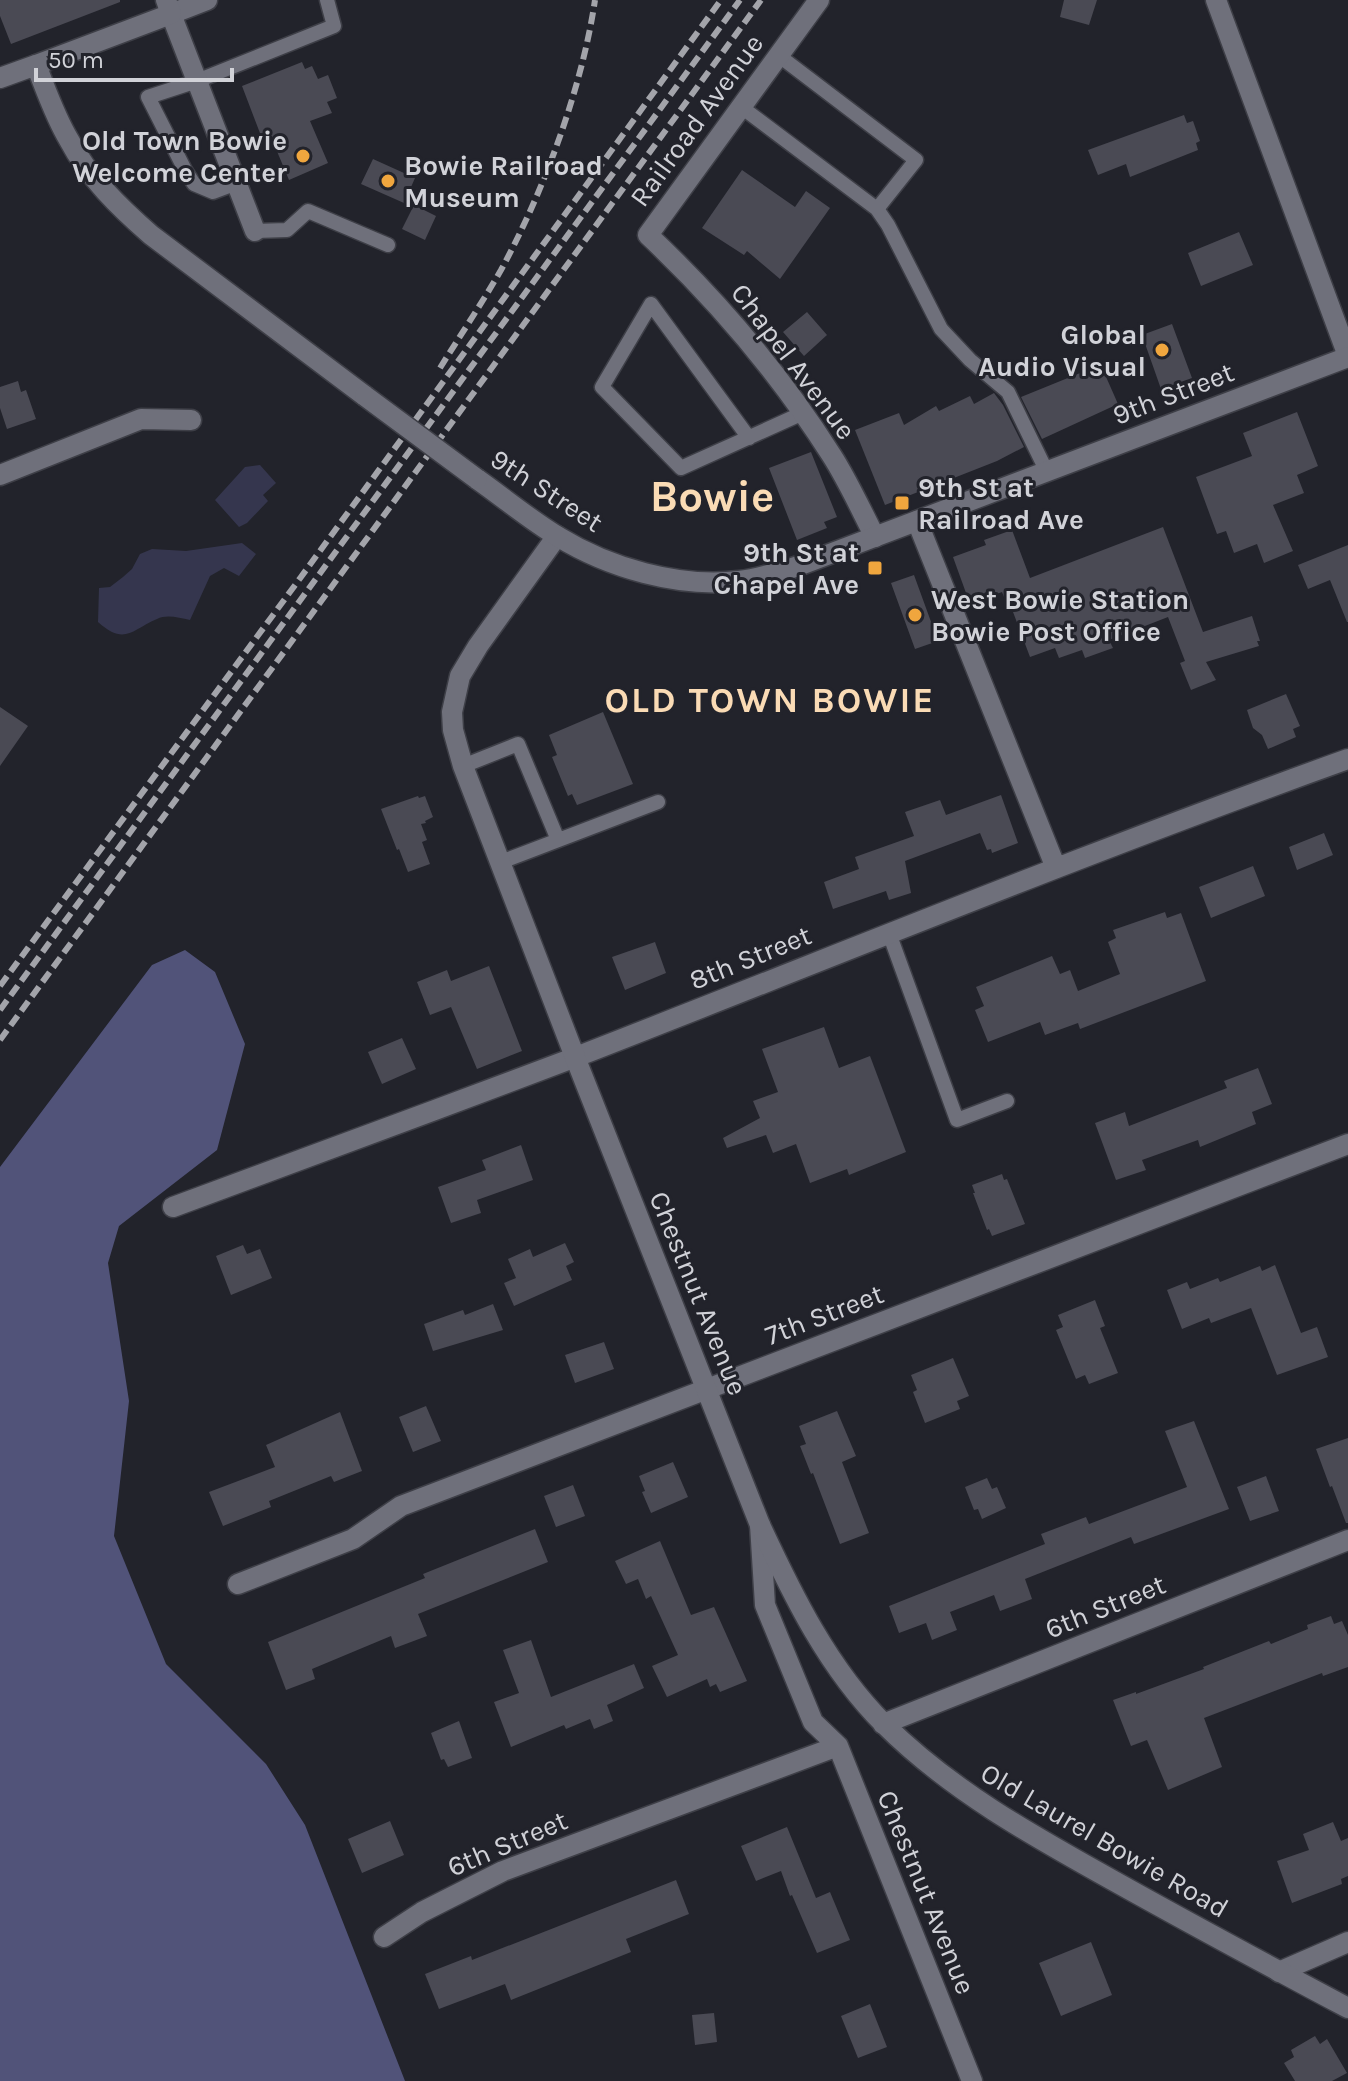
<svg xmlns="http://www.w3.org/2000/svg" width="1348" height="2081" viewBox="0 0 1348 2081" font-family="Karla,sans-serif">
<rect width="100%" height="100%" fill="#22232b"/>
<!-- green -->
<path fill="#35364e" d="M260,465L276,483L263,495L268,501L247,523L239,527L215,500L245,467Z
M242,543L256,554L239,576L224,568L210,576L190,620C179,618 167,614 157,619C131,630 125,646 98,622L99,588L110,587L123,577L132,569L140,554L152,549L186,551Z"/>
<!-- forest -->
<path fill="#515379" d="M185,950L215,972L245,1044L217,1150L119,1226L108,1263L129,1401L114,1536L166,1664L266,1764L305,1825L405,2081H0V1167L152,965Z"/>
<!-- building -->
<path fill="#4a4a54" d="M0,0H120V2L11,44L0,16Z
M1064,0H1097L1089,25L1060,17Z
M302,62L305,69L312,66L318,79L328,75L337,98L327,102L332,113L310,121L328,163L289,180L271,137L263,141L242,86Z
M1184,115L1187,123L1193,121L1200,141L1196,143L1198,150L1130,177L1126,164L1098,175L1088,150Z
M373,159L415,178L404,203L361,184Z
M742,170L795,207L806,191L830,208L780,279L747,251L744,255L702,228Z
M414,205L436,216L425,240L402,229Z
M1239,232L1253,265L1201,286L1188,253Z
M807,312L827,335L804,356L783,332Z
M1172,324L1192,378L1161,389L1142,335Z
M1090,369L1092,375L1103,370L1118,404L1042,439L1021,397Z
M18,381L21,392L26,390L36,419L7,429L0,408V387Z
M994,393L1003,405L1024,447L997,461L885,505L855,430L899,413L904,425L936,406L939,411L970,396L974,404Z
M1297,412L1318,466L1297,475L1304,493L1273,505L1293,551L1264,563L1257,544L1234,553L1226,531L1217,534L1196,477L1252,456L1243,433Z
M811,452L837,517L824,522L827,528L797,540L769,468Z
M1163,527L1203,632L1252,616L1260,641H1257L1259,646L1206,662L1216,680L1191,690L1180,663L1185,661L1168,617L1109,640L1113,648L1085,658L1082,650L1059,658L1055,648L1030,657L1007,596L1004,597L1002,592L970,604L953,557L986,545L984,540L1012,530L1030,578Z
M1348,545V622H1347L1330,580L1308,589L1298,565Z
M914,575L938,641L915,649L891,583Z
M1286,694L1300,726L1293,729L1296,737L1268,749L1262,735L1253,728L1247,710Z
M0,707L28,726L0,766Z
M603,712L633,784L577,805L572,794L568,796L552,757L557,755L549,735Z
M1001,795L1018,843L992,853L991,849L987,850L980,833L905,861L911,893L889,900L886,891L833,909L824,882L859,869L855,857L914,836L905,812L940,800L946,815Z
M418,796L419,798L425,796L433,817L425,821L426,823L421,824L427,840L422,842L430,864L408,872L399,849L397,850L381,809Z
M1324,833L1333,855L1297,870L1289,847Z
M1253,866L1265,896L1211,918L1199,887Z
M1165,912L1167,918L1181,913L1206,981L1080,1029L1078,1023L1045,1035L1040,1022L988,1042L975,1010L984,1006L976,987L1052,956L1060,974L1070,970L1078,991L1120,974L1108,942L1116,938L1113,930Z
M655,942L666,973L625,990L612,957Z
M489,966L522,1051L477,1069L451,1007L430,1015L417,982L447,970L451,981Z
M824,1027L839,1068L870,1056L906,1152L849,1175L847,1169L810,1183L796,1144L773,1153L766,1135L727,1148L723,1138L760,1118L753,1101L778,1092L762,1049Z
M402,1038L416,1069L382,1084L368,1052Z
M1258,1068L1272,1104L1252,1112L1256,1124L1200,1147L1198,1140L1142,1160L1146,1170L1116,1180L1095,1123L1125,1112L1129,1126L1227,1088L1224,1081Z
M521,1145L533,1180L477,1200L481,1213L451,1223L438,1187L486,1170L482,1160Z
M1002,1174L1004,1180L1007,1179L1025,1224L992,1236L989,1229L987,1230L973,1193H975L972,1185Z
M565,1243L574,1262L566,1266L572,1280L514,1306L504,1283L516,1278L508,1259L530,1249L533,1257Z
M243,1245L247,1254L260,1249L272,1278L231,1295L216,1256Z
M1275,1265L1301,1333L1317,1327L1328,1357L1277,1375L1251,1308L1211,1323L1209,1318L1182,1329L1167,1290L1187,1282L1190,1289L1218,1278L1220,1282L1260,1266L1262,1271Z
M1095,1300L1105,1326L1100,1328L1118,1373L1089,1384L1085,1375L1076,1379L1056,1330L1063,1327L1058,1315Z
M493,1304L503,1330L433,1351L424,1324L463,1310L465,1315Z
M604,1342L614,1369L575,1383L565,1355Z
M953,1358L969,1396L957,1401L960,1409L925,1423L913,1392L917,1390L911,1375Z
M426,1406L441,1441L413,1452L399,1417Z
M837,1411L856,1456L842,1462L869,1533L840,1544L813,1473L811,1474L800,1446L806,1444L799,1426Z
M340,1412L362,1471L334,1482L331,1476L269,1501L271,1507L223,1526L209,1492L275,1467L266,1445Z
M1194,1421L1229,1509L1134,1544L1131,1537L1025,1579L1032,1599L1000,1611L994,1595L950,1612L957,1630L932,1640L926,1623L899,1633L889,1606L1045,1544L1041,1534L1086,1517L1089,1524L1187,1487L1165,1431Z
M1348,1438V1523H1346L1332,1486L1330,1487L1316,1449Z
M673,1462L688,1497L651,1513L642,1492L645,1491L639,1476Z
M1266,1476L1279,1511L1250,1521L1237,1487Z
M987,1478L992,1489L997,1487L1006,1508L982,1519L978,1509L974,1510L965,1487Z
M573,1485L585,1516L556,1527L544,1496Z
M535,1529L548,1562L418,1614L427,1636L395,1648L391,1636L312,1669L315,1679L286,1690L268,1642L425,1578L423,1574Z
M660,1541L691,1615L714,1607L747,1681L720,1692L716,1684L710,1687L707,1679L667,1697L652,1666L678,1655L651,1596L646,1599L638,1579L626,1584L615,1561Z
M1331,1616L1334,1624L1342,1621L1348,1635V1667L1323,1676L1322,1673L1204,1718L1222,1767L1168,1790L1147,1740L1131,1746L1113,1700L1136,1692V1694L1204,1669L1203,1667L1269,1641L1271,1644L1308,1629L1307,1625Z
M531,1640L551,1697L634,1664L644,1688L607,1705L613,1721L594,1729L590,1719L566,1729L564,1725L511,1747L494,1702L519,1693L503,1650Z
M459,1721L472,1758L448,1767L444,1759L441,1760L431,1733Z
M390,1821L404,1855L362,1873L348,1839Z
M1333,1822L1341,1841L1348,1838V1876L1341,1879L1342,1884L1292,1903L1277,1861L1309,1850L1303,1834Z
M787,1827L816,1898L830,1892L850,1940L817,1953L792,1895L790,1896L781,1871L756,1881L741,1846Z
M676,1880L689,1914L626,1939L631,1952L511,2000L505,1984L439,2009L425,1974L471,1956L472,1960Z
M1091,1942L1112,1995L1061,2016L1039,1963Z
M870,2004L887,2047L858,2058L841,2016Z
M714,2013L717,2042L695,2045L692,2015Z
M1315,2036L1320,2044L1327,2039L1347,2073L1332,2081H1295L1284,2063L1294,2057L1291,2050Z"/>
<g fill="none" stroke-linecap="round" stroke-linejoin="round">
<defs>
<path id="service" d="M740,106L877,209L916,160L778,55
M237,183L213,192L194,184L185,170L148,97L197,81L334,26L327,0
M877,209L888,225L941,329L970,360L1008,392L1047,472
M255,231L287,230L308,211L388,245
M749,438L651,304L602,387L681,468L803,413
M463,766L518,744L558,840
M501,862L658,802
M889,933L957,1120L1007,1101"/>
<path id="minor" d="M207,0L171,14L255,231
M819,0L648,235C718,301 780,374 832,456C848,481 861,510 875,537
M1216,0L1348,356
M0,475L141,419L191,420
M917,521L1056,868
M173,1207C308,1157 442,1108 576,1057C833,957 1088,852 1348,759
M760,1525L765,1605L813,1722L838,1746L972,2081
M238,1584L353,1539L401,1506L1348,1144
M384,1937L422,1912L503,1871L838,1746
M1279,1972L1348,1942"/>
<path id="tertiary" d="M36,65L171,14L166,0
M557,536L478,646L460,676L452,712L453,730L463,766L575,1057L760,1525C793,1596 828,1668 884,1724C950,1790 1033,1836 1114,1881C1191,1924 1269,1966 1348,2008
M883,1724L1348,1540"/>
<path id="secondary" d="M0,78L36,65C46,90 55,117 69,140C89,178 119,207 151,235L365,396
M477,479C504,498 529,519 557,536C609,568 678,588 739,581C759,579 779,572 798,566L1348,357"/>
</defs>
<!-- service casing -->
<use href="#service" stroke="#3e3f47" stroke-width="17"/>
<!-- minor casing -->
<use href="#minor" stroke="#3e3f47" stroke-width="23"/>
<!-- tertiary casing -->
<use href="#tertiary" stroke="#3e3f47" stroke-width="23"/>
<!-- secondary casing -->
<use href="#secondary" stroke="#3e3f47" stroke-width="23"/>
<!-- service -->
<use href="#service" stroke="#6f707b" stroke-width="14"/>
<!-- minor -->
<use href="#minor" stroke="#6f707b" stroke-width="20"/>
<!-- tertiary -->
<use href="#tertiary" stroke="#6f707b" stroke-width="20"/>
<!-- secondary -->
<use href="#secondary" stroke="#6f707b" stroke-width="20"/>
<!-- rail -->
<path stroke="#a3a4aa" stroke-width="6" stroke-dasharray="12 6" stroke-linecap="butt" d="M440,368C460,336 482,303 501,270C544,191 582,88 595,0
M0,986L301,577L721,0
M0,1010L740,0
M0,1040L761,0"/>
<defs>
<path id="secondary-bridge" d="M365,396L477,479"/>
</defs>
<!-- secondary-bridge casing -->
<use href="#secondary-bridge" stroke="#3e3f47" stroke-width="23" stroke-linecap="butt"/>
<!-- secondary-bridge -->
<use href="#secondary-bridge" stroke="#6f707b" stroke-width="20"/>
</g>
<!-- markers -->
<g fill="#f0a63e" stroke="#22232b" stroke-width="3">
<circle cx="303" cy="156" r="8"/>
<circle cx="388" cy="181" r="8"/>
<circle cx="1162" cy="350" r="8"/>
<rect x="894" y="495" width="16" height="16" rx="4"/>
<rect x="867" y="560" width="16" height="16" rx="4"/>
<circle cx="915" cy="615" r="8"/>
</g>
<g text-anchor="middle" stroke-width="6" stroke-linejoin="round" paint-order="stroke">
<!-- street labels -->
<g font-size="28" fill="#d1d2d8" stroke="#22232b">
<text transform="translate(696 120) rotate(-54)" y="10">Railroad Avenue</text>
<text transform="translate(794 361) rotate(53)" y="10">Chapel Avenue</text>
<text transform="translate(1173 393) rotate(-21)" y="10">9th Street</text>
<text transform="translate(547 490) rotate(33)" y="10">9th Street</text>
<text transform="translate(750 957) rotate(-22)" y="10">8th Street</text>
<text transform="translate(699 1293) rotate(68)" y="10">Chestnut Avenue</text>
<text transform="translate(824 1314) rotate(-21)" y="10">7th Street</text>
<text transform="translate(1105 1606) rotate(-22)" y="10">6th Street</text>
<text transform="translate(1105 1840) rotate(30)" y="10">Old Laurel Bowie Road</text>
<text transform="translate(507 1843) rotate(-23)" y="10">6th Street</text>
<text transform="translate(927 1892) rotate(68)" y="10">Chestnut Avenue</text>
</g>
<!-- poi labels -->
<g font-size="28" font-weight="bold" fill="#d1d2d8" stroke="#22232b" text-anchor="end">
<text x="287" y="150">Old Town Bowie<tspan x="287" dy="32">Welcome Center</tspan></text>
<text x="404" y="175" text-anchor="start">Bowie Railroad<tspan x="404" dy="32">Museum</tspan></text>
<text x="1146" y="344">Global<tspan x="1146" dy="32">Audio Visual</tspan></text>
<text x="918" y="497" text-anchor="start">9th St at<tspan x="918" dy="32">Railroad Ave</tspan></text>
<text x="859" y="562">9th St at<tspan x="859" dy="32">Chapel Ave</tspan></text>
<text x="931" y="609" text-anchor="start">West Bowie Station<tspan x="931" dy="32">Bowie Post Office</tspan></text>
</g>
<!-- district labels -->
<g font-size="36" font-weight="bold" letter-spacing="2" fill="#fadbb5" stroke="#22232b">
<text x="770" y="712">OLD TOWN BOWIE</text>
</g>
<!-- town labels -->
<g font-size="44" font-weight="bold" fill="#fadbb5" stroke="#22232b">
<text x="712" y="511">Bowie</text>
</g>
</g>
<!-- scale -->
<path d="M36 68v12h196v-12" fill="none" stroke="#d1d2d8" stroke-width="4"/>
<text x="48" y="68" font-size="24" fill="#d1d2d8" stroke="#22232b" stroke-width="6" paint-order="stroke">50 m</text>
</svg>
